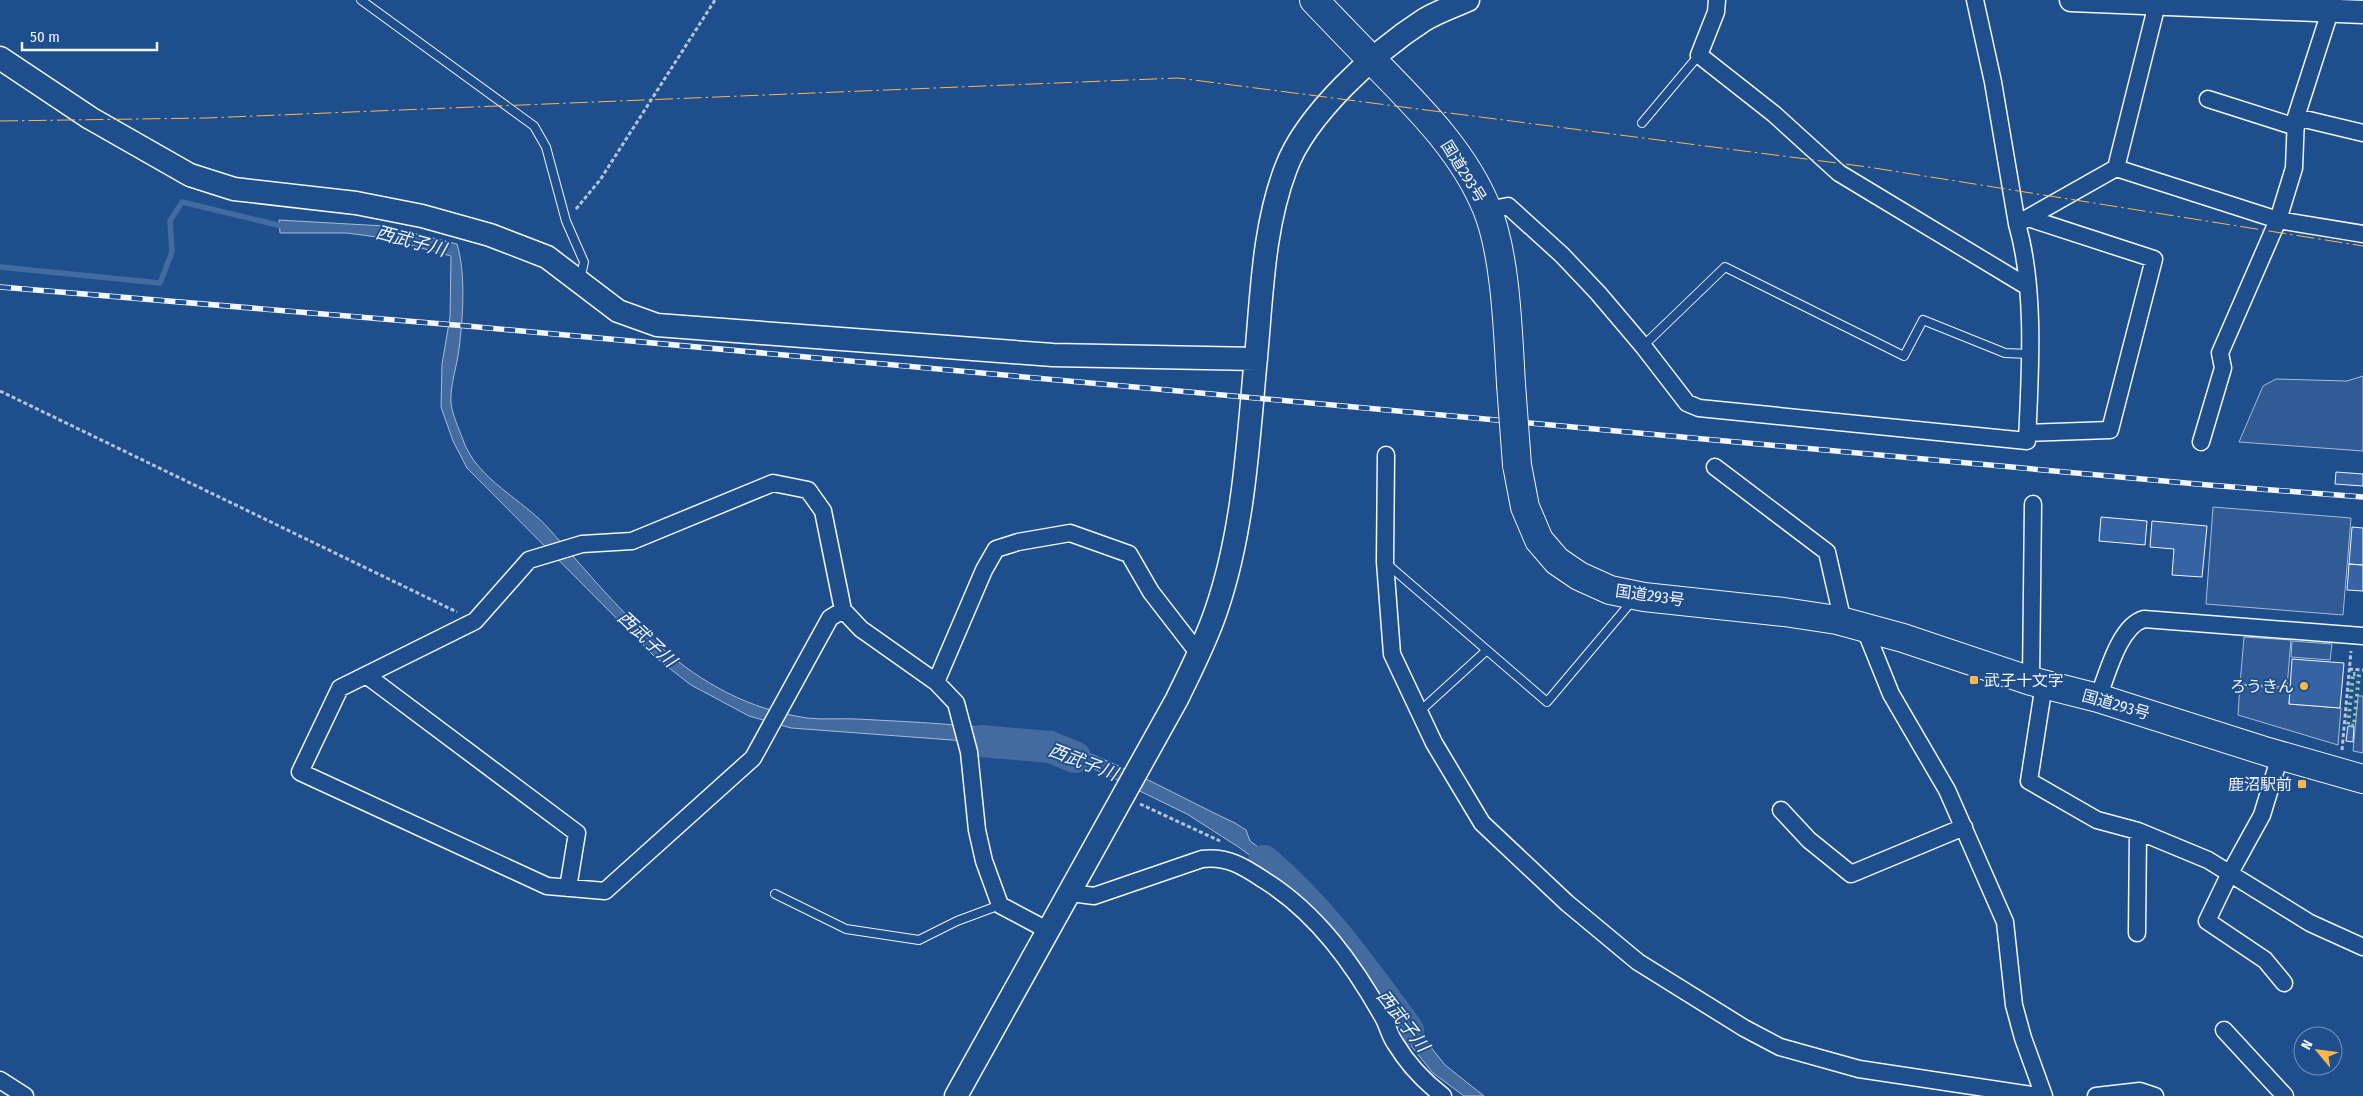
<svg xmlns="http://www.w3.org/2000/svg" width="2363" height="1096" viewBox="0 0 2363 1096" font-family="'Fira Sans Condensed','Noto Sans JP',sans-serif">
<rect width="100%" height="100%" fill="#1f4e8c"/>
<!-- built -->
<path fill="#305b95" stroke="#a8bbd7" d="M2363,376V451L2239,442L2263,386L2276,379L2347,381Z
M2213,507L2351,518L2343,615L2206,604Z
M2244,637L2291,640L2287,687L2240,684Z
M2292,641L2332,644L2330,660L2291,657Z
M2240,685L2290,689L2289,704L2341,708L2338,745L2238,715Z
M2358,696H2363V753L2353,751Z"/>
<!-- water -->
<path fill="#446ba0" stroke="#a8bbd7" d="M279,220L384,226L457,244C466,273 463,318 459,349C457,367 450,384 451,403C452,414 459,429 463,440C477,480 523,499 550,530C623,612 690,701 807,718C823,720 840,718 857,719C910,722 976,724 1027,735C1101,750 1166,791 1235,823L1246,830L1250,841L1296,875L1345,922L1373,958L1389,990L1429,1045L1445,1065L1484,1096H1464L1433,1073L1412,1047L1372,978L1349,943L1303,895L1240,848L1187,814L1080,762L1032,746L791,728L749,716L691,685L655,657L467,468L453,441L441,407L442,364L450,317L451,256L384,238L347,233H280Z"/>
<g fill="none" stroke-linecap="round" stroke-linejoin="round">
<!-- stream -->
<path stroke="#446ba0" stroke-width="5.5" d="M0,267L160,283L172,252L170,221L182,202L286,227"/>
<!-- river -->
<path stroke="#446ba0" stroke-width="32" d="M981,741L1050,747L1075,757
M1264,861C1321,909 1364,970 1408,1030"/>
</g>
<!-- building -->
<path fill="#3563a3" stroke="#f2f6ff" d="M2336,472L2363,474V486L2335,484Z
M2101,517L2147,521L2145,545L2099,541Z
M2152,521L2207,526L2202,577L2172,575L2174,549L2150,547Z
M2352,527L2363,528V565L2349,564Z
M2349,564L2363,565V591L2347,590Z
M2292,659L2344,663L2340,708L2289,704Z
M2348,726H2354L2353,742L2346,741Z"/>
<g fill="none" stroke-linecap="round" stroke-linejoin="round">
<defs>
<path id="lane" d="M361,0L534,126L546,147L566,221L584,262L580,280
M1642,123L1699,55
M1643,346L1725,267L1904,356L1923,320L2005,353L2029,354
M1386,563L1547,702L1633,600
M1419,712L1487,650
M775,894L846,929L919,940L957,921L1000,905"/>
<path id="street" d="M1717,0L1716,12L1699,55L1774,114L1839,173L2028,287
M2333,2L2296,117L2294,168L2278,220L2363,234
M2208,99L2296,127
M2296,117L2363,133
M2116,168L2157,4
M1488,210L1508,206L1562,255L1598,293L1643,346L1687,403L1699,408L2027,441C2030,374 2036,289 2017,224L1993,82L1975,0
M2017,224L2116,168L2278,220L2220,353L2223,368L2201,442
M2028,433L2110,430L2154,259L2028,218
M1386,455L1385,562L1392,654L1434,743L1482,823L1567,903L1638,962L1744,1028L1780,1047L1859,1069L2038,1096
M1715,467L1827,552L1843,622
M773,483L808,490L823,511L843,610L830,618L753,758L605,891L547,886L300,772L340,688L475,621L529,560L582,544L632,541Z
M843,610L861,629L936,682L956,703L969,752L977,830L984,861L1000,905L1049,931
M1864,627L1891,694L1947,790L2005,922L2014,1005L2023,1038L2044,1096
M366,675L577,833L568,888
M2031,681L2033,504
M936,682L984,570L996,549L1018,542L1070,533L1129,554L1151,592L1199,654
M2044,684L2029,781L2097,820L2138,831L2208,860L2310,923L2363,947
M2098,698C2107,675 2119,626 2144,619L2363,636
M2280,756L2262,815L2230,873L2207,921L2265,960L2284,983
M1781,810L1809,840L1851,874L1964,827
M1071,893L1094,896L1202,859C1227,856 1243,866 1264,880C1317,913 1354,965 1384,1019C1388,1027 1390,1036 1395,1043C1407,1063 1425,1082 1443,1096
M2137,933L2138,831
M2224,1030L2285,1096
M0,1080L25,1096
M2096,1096L2140,1091L2155,1096"/>
<path id="secondary" d="M2071,0L2363,12
M0,58L90,118L190,175L234,189L356,203L422,216L490,235L547,257L618,311L657,325L1053,355L1256,359
M956,1096L1177,699C1191,670 1206,641 1216,611C1244,530 1248,442 1256,357C1262,294 1263,228 1286,168C1306,114 1376,51 1424,20C1437,12 1454,6 1468,0"/>
<path id="highway" d="M1314,0C1335,22 1356,44 1377,65C1419,108 1464,152 1487,209C1506,256 1508,333 1511,384
M1517,465L1525,507L1539,540L1557,561L1579,576L1610,590L1644,597L1784,612L1837,620L1903,638L2031,681L2098,698L2268,752L2363,779"/>
</defs>
<!-- lane casing -->
<use href="#lane" stroke="#f2f6ff" stroke-width="10"/>
<!-- street casing -->
<use href="#street" stroke="#f2f6ff" stroke-width="19"/>
<!-- secondary casing -->
<use href="#secondary" stroke="#f2f6ff" stroke-width="25"/>
<!-- highway casing -->
<use href="#highway" stroke="#f2f6ff" stroke-width="30"/>
<!-- path -->
<path stroke="#b3c4dc" stroke-width="3" stroke-dasharray="4 2.5" stroke-linecap="butt" d="M576,209L600,180L715,0
M0,391L457,612
M2349,669L2363,670
M2342,750L2351,651
M1140,804L1220,841"/>
<!-- lane -->
<use href="#lane" stroke="#1f4e8c" stroke-width="8"/>
<!-- street -->
<use href="#street" stroke="#1f4e8c" stroke-width="16"/>
<!-- secondary -->
<use href="#secondary" stroke="#1f4e8c" stroke-width="22"/>
<!-- highway -->
<use href="#highway" stroke="#1f4e8c" stroke-width="28"/>
<defs>
<path id="rail" d="M0,287L467,326L2208,485L2363,497"/>
</defs>
<!-- rail casing -->
<use href="#rail" stroke="#f2f6ff" stroke-width="5.5"/>
<!-- rail -->
<use href="#rail" stroke="#1f4e8c" stroke-width="4" stroke-dasharray="11" stroke-linecap="butt"/>
<defs>
<path id="highway-bridge" d="M1511,384L1517,465"/>
</defs>
<!-- highway-bridge casing -->
<use href="#highway-bridge" stroke="#f2f6ff" stroke-width="30" stroke-linecap="butt"/>
<!-- highway-bridge -->
<use href="#highway-bridge" stroke="#1f4e8c" stroke-width="28"/>
<!-- hedge -->
<path stroke="#97c8a6" stroke-width="4" stroke-dasharray="2.5 4" stroke-linecap="butt" d="M2353,674H2359L2354,726L2348,725Z"/>
<!-- power -->
<path stroke="#ffb74d" stroke-width="1" stroke-dasharray="18 4 2.5 4" stroke-linecap="butt" d="M0,121L206,118L1178,78L1868,167L2363,246"/>
</g>
<!-- markers -->
<g fill="#ffb74d" stroke="#1f4e8c" stroke-width="2">
<rect x="1969" y="675" width="10" height="10" rx="2.5"/>
<circle cx="2304" cy="686" r="5"/>
<rect x="2297" y="779" width="10" height="10" rx="2.5"/>
</g>
<g text-anchor="middle" stroke-width="4" stroke-linejoin="round" paint-order="stroke">
<!-- street labels -->
<g font-size="16" fill="#f2f6ff" stroke="#1f4e8c">
<text transform="translate(1464 171) rotate(58)" y="6">国道293号</text>
<text transform="translate(1650 595) rotate(8)" y="6">国道293号</text>
<text transform="translate(2116 704) rotate(16)" y="6">国道293号</text>
</g>
<!-- poi labels -->
<g font-size="16" fill="#f2f6ff" stroke="#1f4e8c" text-anchor="end">
<text x="1984" y="686" text-anchor="start">武子十文字</text>
<text x="2294" y="692">ろうきん</text>
<text x="2292" y="790">鹿沼駅前</text>
</g>
<!-- water labels -->
<g font-size="18" font-style="italic" fill="#f2f6ff" stroke="#1f4e8c">
<text transform="translate(411 241) rotate(15)" y="6">西武子川</text>
<text transform="translate(647 639) rotate(43)" y="6">西武子川</text>
<text transform="translate(1083 762) rotate(21)" y="6">西武子川</text>
<text transform="translate(1403 1021) rotate(52)" y="6">西武子川</text>
</g>
</g>
<!-- north arrow -->
<g transform="translate(2318 1051) rotate(299)"><circle r="24" fill="#1f4e8c" stroke="#7391ba"/>
<path d="M0-4L9 19L0 12L-9 19Z" fill="#ffb74d"/>
<text y="-8" font-size="14" font-weight="bold" text-anchor="middle" fill="#f2f6ff">N</text>
</g>
<!-- scale -->
<path d="M22 42v8h135v-8" fill="none" stroke="#f2f6ff" stroke-width="2.5"/>
<text x="30" y="42" font-size="15" fill="#f2f6ff" stroke="#1f4e8c" stroke-width="4" paint-order="stroke">50 m</text>
</svg>
